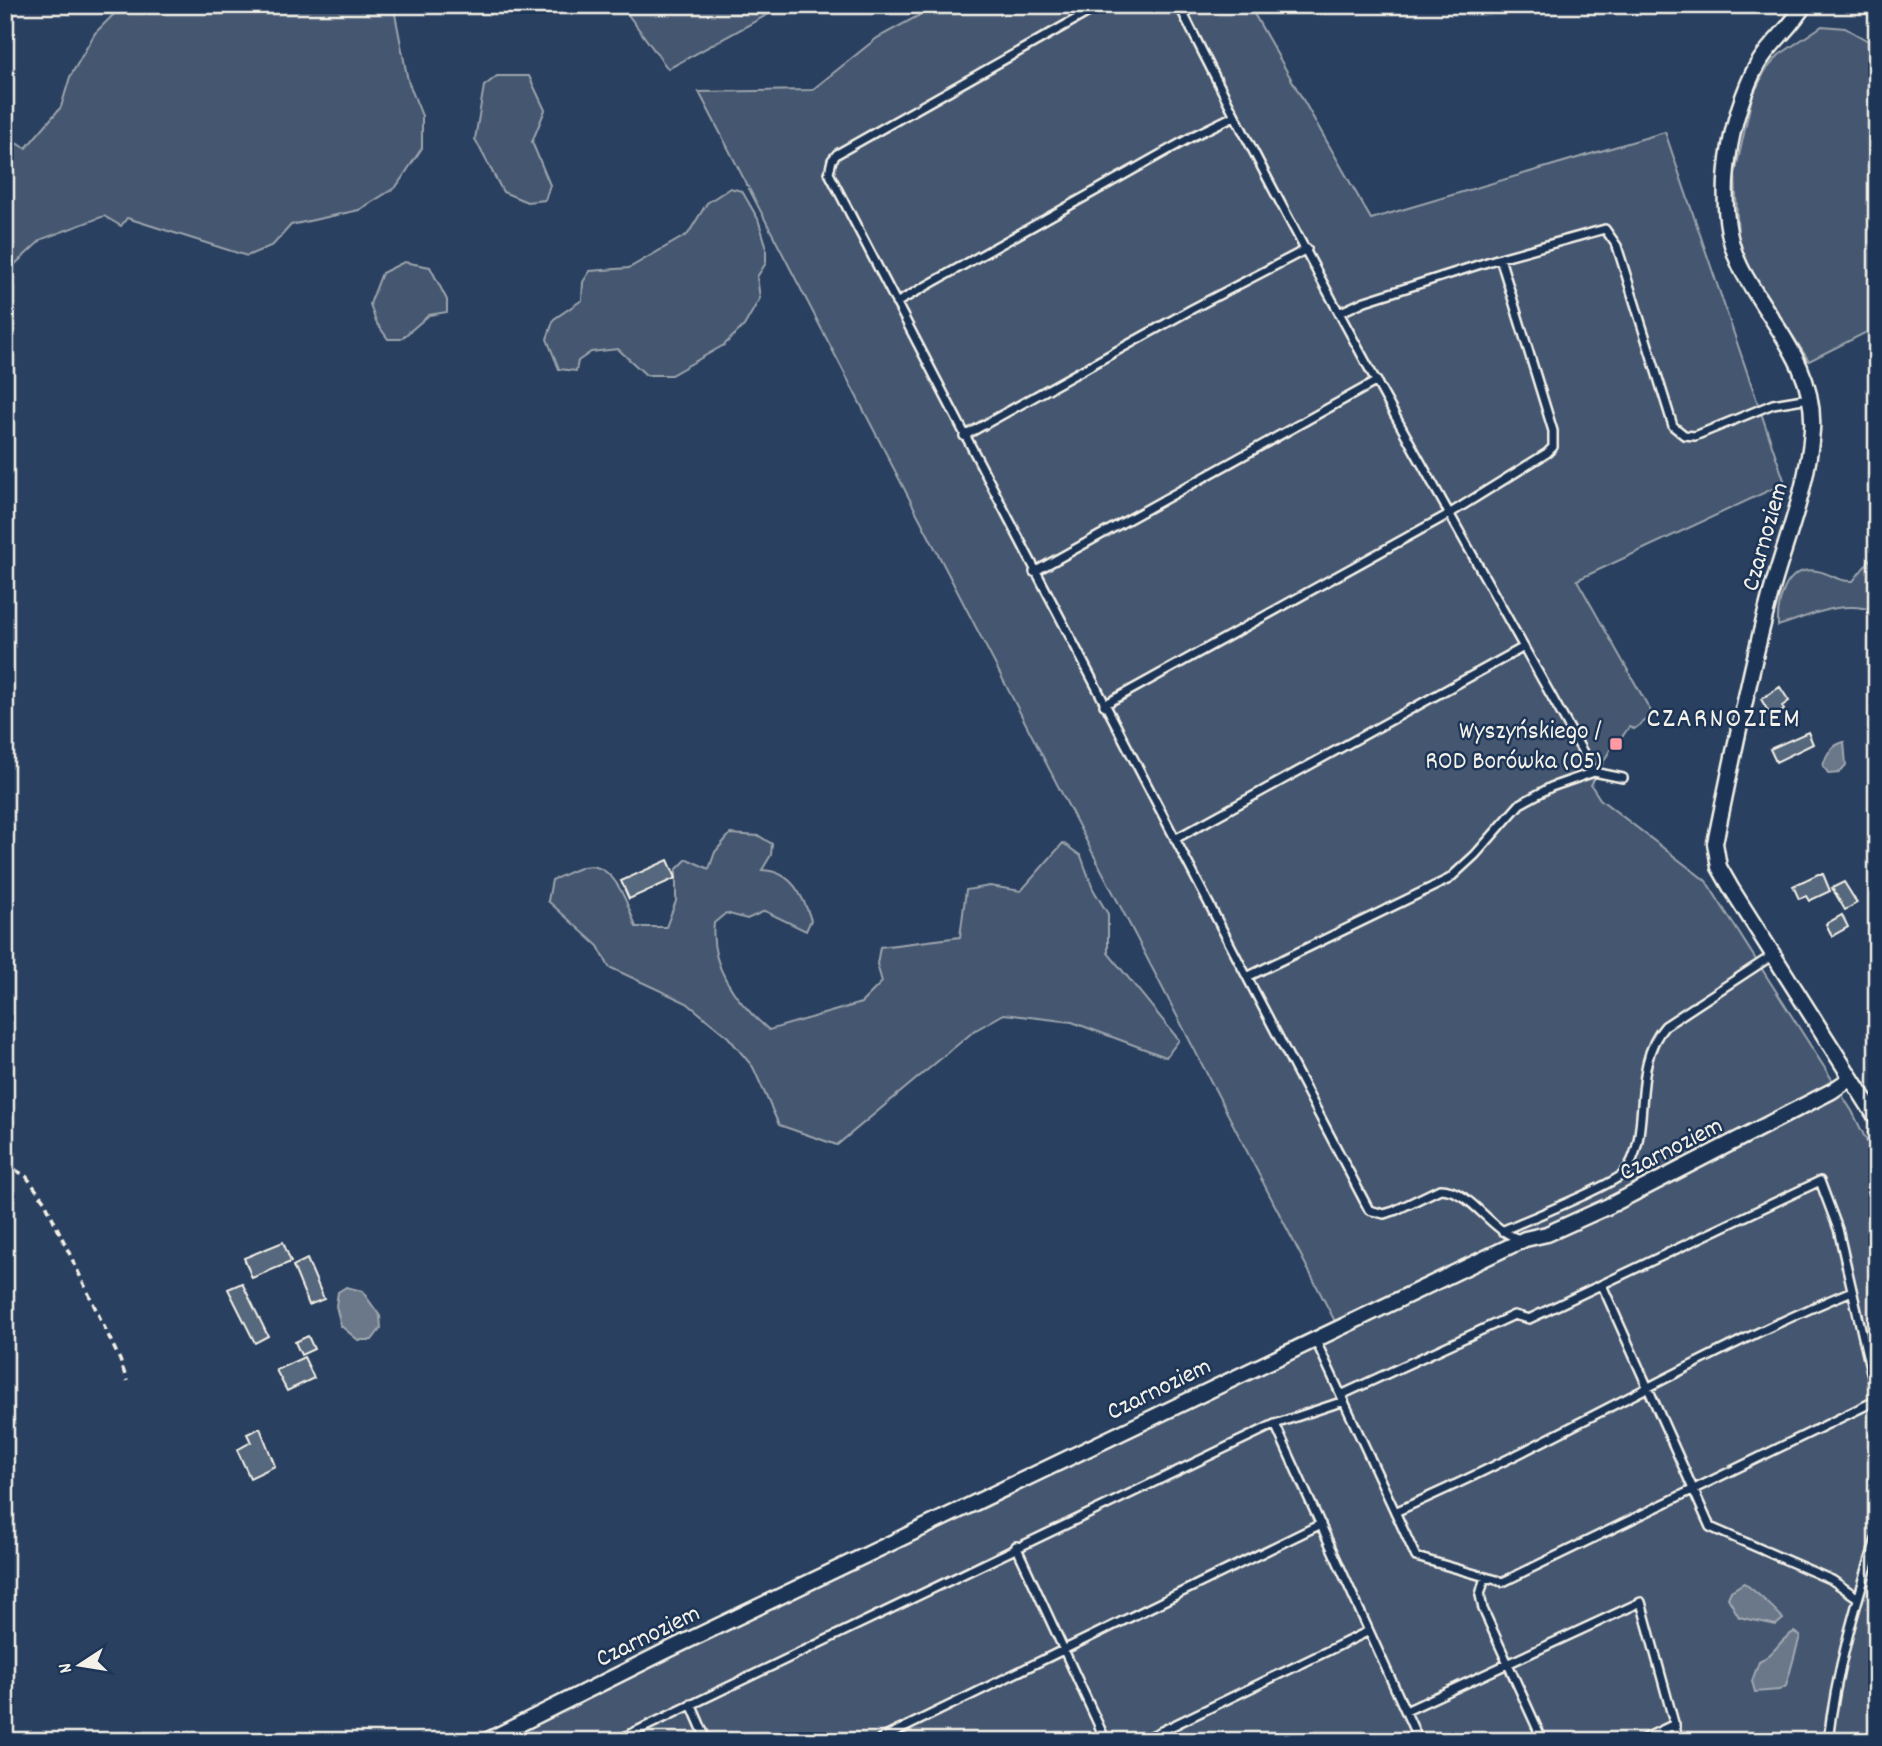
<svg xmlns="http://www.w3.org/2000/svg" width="1882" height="1746" viewBox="0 0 1882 1746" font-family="Dekko,sans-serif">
<rect width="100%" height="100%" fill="#2a4060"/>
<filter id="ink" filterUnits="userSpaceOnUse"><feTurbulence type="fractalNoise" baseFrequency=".0143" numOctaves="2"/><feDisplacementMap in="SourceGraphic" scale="14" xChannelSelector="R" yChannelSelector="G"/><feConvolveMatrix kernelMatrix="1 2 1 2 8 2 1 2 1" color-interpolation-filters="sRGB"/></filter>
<g filter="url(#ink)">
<!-- green -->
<path fill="#445771" stroke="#9ca4ac" stroke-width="2" d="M123,5H398L395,14L408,81L422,116V148L396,187L359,210L291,225L273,245L247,256L127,218L121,226L104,216L42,239L12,267L5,293V138L26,148L61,107L70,77L95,33Z
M621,5H785L668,69Z
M938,5H1249L1371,219L1665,132L1785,483L1577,580L1653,715L1634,729L1629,727L1622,737H1617L1591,785L1600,799L1706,881L1852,1111L1877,1162V1741H499L574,1701L1341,1333L699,92L812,90L877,38Z
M1822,26L1845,28L1877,46V327L1809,361L1747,264L1738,237L1735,174L1752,97L1765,71L1779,55Z
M497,76H529L545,110L532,142L550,185L545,200L527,202L503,192L475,139L484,86Z
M730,188L742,191L758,219L766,245V263L757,277L760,298L744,326L724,345L671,375H646L618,349L591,352L578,361L576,371L559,369L547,339L554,319L582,300L583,282L590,271L629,268L688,234L707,203Z
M404,262L430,267L447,300V312L429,315L401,339H388L376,322L370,304L382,273Z
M1877,551V612C1844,598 1810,616 1778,626C1777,604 1784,565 1817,571C1831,573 1837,582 1853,581Z
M730,834L759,836L772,844L771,855L762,870C792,871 803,896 811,920L806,931L765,911L747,919L726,913L714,923C709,967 736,1002 769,1030L861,1003L882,982L877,964L880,947L960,937L966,890L990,886L1021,891L1063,843L1081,856L1093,889L1108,914V953L1179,1040L1166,1057L1072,1022L1004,1014L974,1031L837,1145L779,1125L753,1067L728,1037L687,1003L609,967L598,946L548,901L552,880C562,876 573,870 583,867C615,860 628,906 636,927H666L676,901V870L687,859L709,869L715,852Z"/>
<!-- water -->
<path fill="#6a788a" stroke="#a1a8b0" stroke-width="2" d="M1844,742L1846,765L1839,773L1829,774L1823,766C1826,754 1832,745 1844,742Z
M346,1287L362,1291L380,1316L381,1328L372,1340H358L341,1326L336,1306L338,1292Z
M1744,1583C1751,1588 1778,1611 1783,1619L1776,1625L1739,1617L1728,1598L1731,1591Z
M1794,1632L1800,1636L1786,1686L1779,1690L1755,1692L1752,1681L1759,1662C1775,1655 1779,1639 1794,1632Z"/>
<!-- building -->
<path fill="#56677d" stroke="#f4f1e8" stroke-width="2" d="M1780,687L1789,701L1782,706L1784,710L1772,718L1761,699Z
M1808,732L1813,744L1776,762L1770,749Z
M668,860L676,878L629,899L621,881Z
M1818,874H1823L1830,891L1809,901L1806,896L1799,899L1793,886Z
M1844,882L1857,903L1845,910L1832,888Z
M1842,915L1848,927L1832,936L1826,924Z
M283,1242L291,1262L252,1278L244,1258Z
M307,1259L324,1299L309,1305L293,1266Z
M242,1283L268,1336L255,1343L228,1289Z
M308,1336L314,1349L301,1355L295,1342Z
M304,1357L314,1378L287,1391L276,1370Z
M260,1428L275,1466L250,1478L237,1450L251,1442L247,1434Z"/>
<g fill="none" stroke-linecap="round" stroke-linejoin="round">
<defs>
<path id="lane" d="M1101,5L837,154L832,160L829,173L1247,977L1449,879L1475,855L1520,804L1551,787L1594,772L1623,778
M1179,5C1308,265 1452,519 1594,772
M896,303L1195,135L1234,116
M1341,312L1365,301L1500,258L1605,229L1617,246L1673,426L1684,435L1695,436L1773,404L1809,398
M964,436L1192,309L1307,249
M1034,572L1377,381
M1104,705L1449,514L1547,453L1553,447V431L1500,258
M1175,839L1524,647
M1247,977L1369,1210L1384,1214L1394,1211L1440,1189C1471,1189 1489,1231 1520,1239
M1502,1231C1524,1221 1613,1185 1624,1173C1654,1138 1629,1066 1665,1026L1773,955
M1602,1285L1710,1527L1832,1580L1858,1598
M1315,1339L1416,1557L1503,1582L1877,1400
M1341,1395L1514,1315L1529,1319L1820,1181L1838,1229L1877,1398
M1275,1424L1419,1741
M1395,1512C1550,1445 1695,1355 1852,1291
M1016,1546L1106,1741
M1485,1577L1480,1595L1483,1609L1543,1741
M691,1704L707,1741
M1406,1711L1641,1602L1679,1741
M616,1741L1275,1424L1344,1401
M877,1741L1321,1524
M1141,1741L1369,1631
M1402,1741L1416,1734
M1639,1741L1675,1724
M1828,1741C1836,1670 1856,1604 1877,1536"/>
<path id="street" d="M1804,5C1790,30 1765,47 1753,73C1727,129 1713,212 1741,268C1768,321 1816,365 1812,430C1808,490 1784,543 1769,600C1748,680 1732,762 1715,843L1719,867L1731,888L1877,1119
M486,1741L664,1652L1525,1239L1547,1234L1611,1205L1832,1091L1851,1078"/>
</defs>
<!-- lane casing -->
<use href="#lane" stroke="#f4f1e8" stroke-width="12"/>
<!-- street casing -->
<use href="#street" stroke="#f4f1e8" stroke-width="19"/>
<!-- path -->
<path stroke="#f4f1e8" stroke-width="3.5" stroke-dasharray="7 5" stroke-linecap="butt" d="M1868,1131L1877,1148
M5,1164L26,1176L45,1202L120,1360L127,1381"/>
<!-- lane -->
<use href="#lane" stroke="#1d3557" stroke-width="7"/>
<!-- street -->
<use href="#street" stroke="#1d3557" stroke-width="14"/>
</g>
</g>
<!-- markers -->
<rect fill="#ff9aa2" stroke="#1d3557" stroke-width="2.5" x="1609" y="737" width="14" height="14" rx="3.5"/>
<g text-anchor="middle" stroke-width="5" stroke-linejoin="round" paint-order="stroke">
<!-- street labels -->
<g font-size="26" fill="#f4f1e8" stroke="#1d3557">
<text transform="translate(1763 536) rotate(-74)" y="9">Czarnoziem</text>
<text transform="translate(1670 1147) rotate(-27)" y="9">Czarnoziem</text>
<text transform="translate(1158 1387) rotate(-26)" y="9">Czarnoziem</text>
<text transform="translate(647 1634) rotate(-26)" y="9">Czarnoziem</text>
</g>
<!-- poi labels -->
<g font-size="26" fill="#f4f1e8" stroke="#1d3557" text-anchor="end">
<text x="1602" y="738">Wyszyńskiego /<tspan x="1602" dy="30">ROD Borówka (05)</tspan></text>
</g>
<!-- neighbourhood labels -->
<g font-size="28" letter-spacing="2" fill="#f4f1e8" stroke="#1d3557">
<text x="1724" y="726">CZARNOZIEM</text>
</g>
</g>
<!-- margin -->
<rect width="1882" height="1746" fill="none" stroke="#1d3557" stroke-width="28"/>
<rect x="14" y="14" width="1854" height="1718" fill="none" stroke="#f4f1e8" stroke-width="2.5" filter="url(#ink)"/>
<!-- north arrow -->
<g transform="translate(80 1665) rotate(258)" stroke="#1d3557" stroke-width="5" paint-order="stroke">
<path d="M0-5L12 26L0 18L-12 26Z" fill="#f4f1e8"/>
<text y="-10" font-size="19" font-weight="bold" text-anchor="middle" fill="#f4f1e8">N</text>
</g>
</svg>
